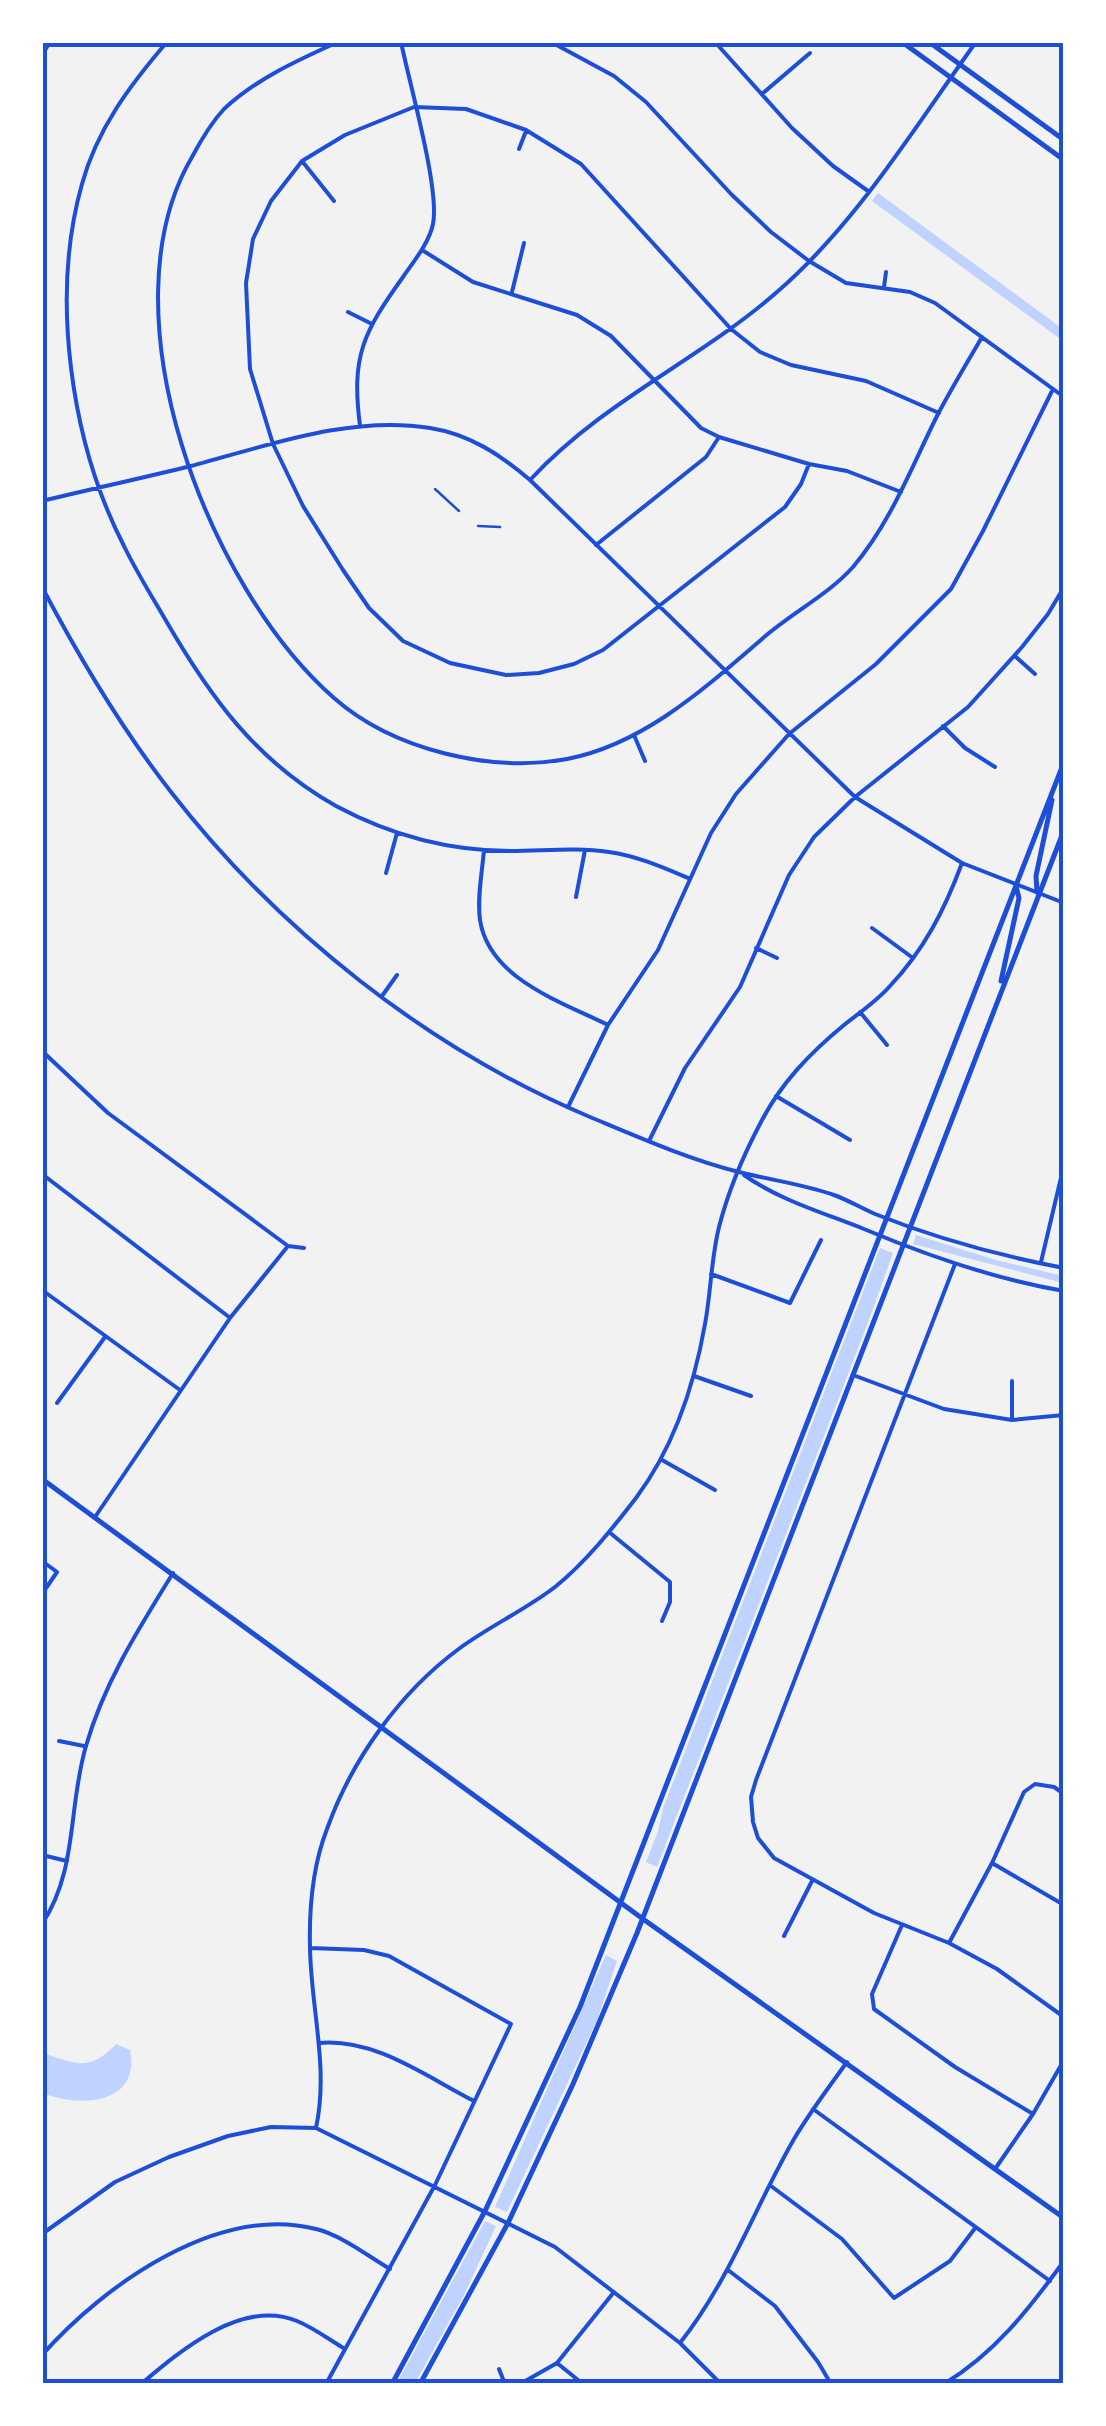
<svg xmlns="http://www.w3.org/2000/svg" width="1106" height="2426" viewBox="0 0 1106 2426" font-family="Figtree,sans-serif">
<rect width="100%" height="100%" fill="#f2f2f2"/>
<!-- water -->
<path fill="#bfd3fe" d="M878,193L1063,329V341L872,201Z
M916,1235L996,1260L1063,1276V1283L913,1244Z
M880,1248L893,1253L869,1320L657,1867L646,1862L658,1831L663,1808Z
M606,1955L617,1961L597,2020L507,2212L495,2207Z
M116,2044L130,2050C141,2105 79,2108 43,2093V2053C75,2064 90,2072 116,2044Z
M485,2221L496,2226L464,2295L415,2383H397Z"/>
<g fill="none" stroke-linecap="round" stroke-linejoin="round">
<!-- pedestrian -->
<path stroke="#1d4ed8" stroke-width="2.5" d="M435,489L459,511
M478,526L500,527"/>
<!-- minor -->
<path stroke="#1d4ed8" stroke-width="4" d="M167,42C130,85 97,129 82,184C50,297 71,443 124,546C136,571 151,595 165,619C210,697 256,761 336,806C390,835 450,851 511,851C543,851 577,847 609,852C637,856 662,867 688,878
M338,42C298,60 256,79 224,109C211,123 201,140 192,157C101,312 208,588 334,698C393,750 491,773 567,759C644,744 705,688 762,639C790,614 828,595 853,567C891,522 911,468 937,416C951,389 967,363 982,337
M551,42L614,76L646,102L732,195L771,232L809,261L846,283L910,292L935,303L1064,397
M715,42L792,128L833,166L868,191
M762,94L810,53
M519,149L526,131
M302,161L334,201
M422,250L473,282L577,315L611,336L701,428L719,437L809,464L847,471L901,492
M884,287L886,272
M512,292L524,243
M348,312L370,323
M360,426C351,356 363,333 403,277C414,261 429,243 433,224C440,189 409,82 401,42
M809,464L801,484L785,507L603,650L574,664L539,673L506,675L450,663L403,641L369,608L343,570L303,506L273,444L250,369L246,283L253,239L271,201L302,161L345,135L414,107L466,109L526,130L581,164L731,329L760,352L791,365L866,381L939,413
M530,480C603,401 698,361 777,292C857,223 914,128 976,42
M42,501C92,489 142,478 191,466C267,446 350,415 430,428C469,434 501,455 530,480L855,797L962,863L1064,903
M596,545L706,457L719,437
M1016,657L1035,674
M943,726L965,748L995,767
M634,735L645,761
M484,850C482,873 477,898 480,920C489,979 562,1002 608,1025
M386,873L397,833
M576,897L585,850
M872,928L913,958
M756,948L777,958
M382,996L397,975
M860,1012L887,1045
M42,1051L108,1113L288,1246L304,1248
M776,1096L850,1140
M568,1107L608,1025L658,950L711,833L736,794L789,734L876,664L951,589L983,531L1053,389
M649,1141L685,1068L740,987L789,875L814,837L855,797L968,707L1022,647L1048,614L1064,587
M42,1174L229,1317
M1041,1262L1064,1165
M955,1264L756,1780L751,1797L753,1822L758,1838L774,1858L874,1913L949,1943L997,1969L1064,2017
M711,1274L790,1303L821,1240
M42,1290L180,1390
M853,1375L944,1409L1012,1420L1064,1415
M694,1376L751,1396
M57,1403L105,1337
M1012,1420V1381
M662,1460L715,1490
M95,1517L230,1318L288,1246
M609,1532L670,1582V1602L662,1621
M42,1561L57,1572L42,1594
M59,1741L84,1746
M42,1855L67,1861
M992,1863L1064,1905
M42,1924C78,1870 68,1806 86,1746C104,1683 139,1628 173,1573
M902,1925L872,1994L874,2009L955,2067L1033,2114
M784,1936L812,1881
M949,1943L992,1863L1024,1792L1035,1784L1054,1787L1064,1794
M310,1948L364,1950L389,1956L511,2024L435,2185L326,2384
M319,2043C375,2038 425,2076 474,2101
M813,2109L1050,2281
M316,2128C329,2068 311,2009 310,1948C309,1909 313,1865 327,1829C352,1759 400,1692 460,1648C490,1626 525,1610 555,1587C586,1562 612,1529 636,1498C674,1447 694,1387 705,1324C711,1292 711,1259 719,1227C728,1192 744,1154 761,1122C781,1083 810,1053 844,1025C859,1013 877,1001 890,986C924,950 945,909 962,863
M995,2169L1033,2114L1064,2060
M771,2186L842,2239L894,2298L950,2261L976,2227
M42,2234L115,2182L169,2157L228,2136L271,2127L316,2128L555,2247L680,2343L721,2384
M728,2270L775,2306L818,2362L831,2384
M680,2343C729,2281 755,2207 794,2139C810,2112 829,2087 847,2062
M42,2355C105,2284 218,2204 316,2229C341,2235 368,2256 390,2269
M557,2363L583,2384
M499,2369L505,2384
M141,2384C180,2351 242,2298 297,2321C314,2328 330,2340 345,2349
M520,2384L557,2363L614,2292
M944,2384C995,2353 1029,2309 1064,2261"/>
<!-- tertiary -->
<path stroke="#1d4ed8" stroke-width="4" d="M42,55L50,42
M42,587C80,659 121,728 171,792C278,930 428,1049 590,1117C638,1137 688,1159 739,1172C770,1180 803,1184 834,1195C848,1200 861,1208 875,1214C935,1238 1001,1256 1064,1268
M744,1175C779,1200 824,1213 864,1229C928,1256 994,1279 1064,1291"/>
<!-- secondary -->
<path stroke="#1d4ed8" stroke-width="5" d="M1037,892L1036,876L1052,800
M1001,981L1019,898L1016,886
M42,1479L643,1919L1064,2218
M392,2384L485,2211L580,2007L1064,762
M420,2384L508,2223L573,2084L637,1933L1064,830"/>
<!-- primary -->
<path stroke="#1d4ed8" stroke-width="5" d="M902,42L1064,160
M929,42L1064,140"/>
</g>
<!-- border -->
<rect width="1106" height="2426" fill="none" stroke="#ffffff" stroke-width="90"/>
<rect x="45" y="45" width="1016" height="2336" fill="none" stroke="#1d4ed8" stroke-width="4"/>
</svg>
